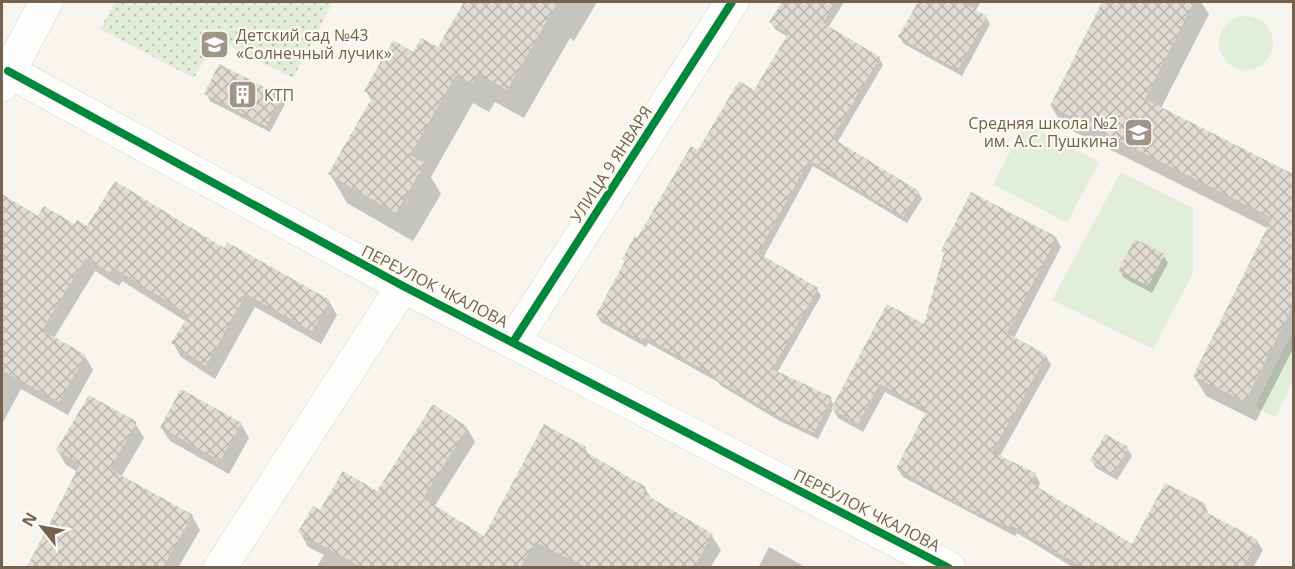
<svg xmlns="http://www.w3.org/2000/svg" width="1295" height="569" viewBox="0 0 1295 569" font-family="'Open Sans',sans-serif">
<defs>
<pattern id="park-dots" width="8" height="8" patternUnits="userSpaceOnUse" patternTransform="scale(1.5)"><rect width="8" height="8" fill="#e2edda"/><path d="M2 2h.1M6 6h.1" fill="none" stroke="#bcc3b3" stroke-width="1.8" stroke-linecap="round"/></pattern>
<pattern id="building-cross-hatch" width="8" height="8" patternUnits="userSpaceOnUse" patternTransform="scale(1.5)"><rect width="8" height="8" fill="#e0dbd3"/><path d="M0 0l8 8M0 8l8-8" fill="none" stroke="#bab5ae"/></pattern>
</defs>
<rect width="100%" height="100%" fill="#f7f5ee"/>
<!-- grass -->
<path fill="#e2edda" d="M1219 43a27 27 0 1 1 54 0a27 27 0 1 1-54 0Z
M1025,123L1099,162L1067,223L993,184Z
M1121,172L1193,208V273L1153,349L1052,300Z
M1293,331V381L1275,417L1255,407Z"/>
<!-- park -->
<path fill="url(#park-dots)" d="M115,2H333L293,78L216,39L194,78L100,29Z"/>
<!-- shadow -->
<path fill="#0003" d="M466,2H597L574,41L570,38L524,118L495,102L489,112L473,103L431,177L441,194L413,241L347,203L330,174L372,101L366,91L414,54L438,49Z
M783,2H844L828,28L879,58L883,65L837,143L918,192L922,199L907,223L813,166L763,258L817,289L821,296L777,373L830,398L834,405L925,326L1056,238L1061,247L1014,338L1046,356L1051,365L1000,456L1035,474L1040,483L1038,489L1133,546L1205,505L1209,515L1257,541L1263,550L1253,568H1074L1017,533L1015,536L903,477L897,468L927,414L885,392L863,432L838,418L833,409L818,439L780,421L720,385L718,382L648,343L646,347L601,322L597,315L626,263L624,259L699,152L754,92L788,37L775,29L771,22Z
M920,2H981L975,11L986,17L990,24L962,76L904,44L900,37Z
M1104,2H1201L1209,14L1161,108L1294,175V347L1256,421L1206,396L1194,376L1269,229L1063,126L1051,106Z
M206,93L281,97L285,104L270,132L210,101Z
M3,197L38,218L74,226L224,250L329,301L337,315L321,344L255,307L215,379L181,357L173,343L187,322L122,281L119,286L95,271L54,338L85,356L93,370L68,415L21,389L2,424V200Z
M1163,255L1168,263L1152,293L1124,278L1120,271Z
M135,423L144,438L121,477L192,516L200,530L178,568H26L28,564L30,565L78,472L66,465L57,450Z
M241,424L249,438L229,474L170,441L161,427Z
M467,428L475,442L434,507L484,538L585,448L589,455L645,488L652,500L712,536L721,550L710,568H316L324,555L308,547L300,532L321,512L378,493Z
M1127,448L1132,456L1117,480L1096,468L1092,461Z
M769,547L807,568H758Z"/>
<!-- building -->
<path fill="url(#building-cross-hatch)" d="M464,2H558L507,90L478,73L472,84L456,75L410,155L425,163L396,213L328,174L373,96L364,91L393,40L413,52L421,38L438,47Z
M782,2H836L823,23L880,57L832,138L919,191L903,217L809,160L758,253L818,288L772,369L832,397L814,433L774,414L714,378L715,376L644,337L642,341L596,315L625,261L622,259L635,236L637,238L691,146L698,150L739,81L754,90L788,34L769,22Z
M918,2H961L987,16L958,70L898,37Z
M1102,2H1194L1145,99L1293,174V305L1245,402L1193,376L1272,218L1050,106Z
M219,64L282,96L266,126L204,94Z
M115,181L224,248L227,242L330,300L312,331L246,294L206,366L171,343L189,315L114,268L110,273L86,258L42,330L86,355L59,402L2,370V194L38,216L44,206L74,224L77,220L87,226Z
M971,192L1057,237L1007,333L1047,355L992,452L1036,473L1031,483L1132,544L1165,483L1206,504L1202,510L1258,540L1243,567H1082L1011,525L1010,528L961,505L896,468L927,410L880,384L858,424L831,409L887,304L924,324L944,253L941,251Z
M1135,239L1165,254L1148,286L1118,271Z
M181,389L242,423L220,461L160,427Z
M89,395L137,422L110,469L193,515L163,567H27L80,464L56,450Z
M433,404L468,427L423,498L484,536L544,424L586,447L584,451L646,487L643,493L713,534L694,567H586L535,542L521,567H361L298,532L313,506L320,510L343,471L377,491Z
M1105,434L1129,447L1113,474L1090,461Z"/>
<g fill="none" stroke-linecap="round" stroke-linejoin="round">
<defs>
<path id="street" d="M8,71L403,286L513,342
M2,85L46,2
M220,568L403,286"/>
<path id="secondary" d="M732,2L513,342L949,568"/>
</defs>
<!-- street casing -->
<use href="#street" stroke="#d6d2cc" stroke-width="34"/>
<!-- secondary casing -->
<use href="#secondary" stroke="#d7d2cb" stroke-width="34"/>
<!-- street -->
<use href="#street" stroke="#fefefc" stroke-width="33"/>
<!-- secondary -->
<use href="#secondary" stroke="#fefefc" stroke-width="33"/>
<defs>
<path id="cycleway" d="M8,71L403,286L949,568
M513,342L732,2"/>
</defs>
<!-- cycleway casing -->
<use href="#cycleway" stroke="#fefaf0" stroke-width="11"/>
<!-- cycleway -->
<use href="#cycleway" stroke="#00873e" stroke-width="8"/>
</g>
<!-- icons -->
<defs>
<symbol id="school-square" viewBox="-11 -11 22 22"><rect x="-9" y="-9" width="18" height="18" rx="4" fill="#a19587" stroke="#fefaf0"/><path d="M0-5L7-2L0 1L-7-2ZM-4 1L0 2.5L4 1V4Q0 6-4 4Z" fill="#fff"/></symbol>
<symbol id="building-square" viewBox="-11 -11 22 22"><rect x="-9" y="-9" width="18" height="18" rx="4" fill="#a19587" stroke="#fefaf0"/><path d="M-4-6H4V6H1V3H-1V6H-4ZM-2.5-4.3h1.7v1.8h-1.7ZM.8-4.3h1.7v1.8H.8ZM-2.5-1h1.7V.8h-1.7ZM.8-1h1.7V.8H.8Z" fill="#fff"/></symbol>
</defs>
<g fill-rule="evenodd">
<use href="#school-square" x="198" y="28" width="33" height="33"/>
<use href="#building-square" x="226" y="78" width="33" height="33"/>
<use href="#school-square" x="1122" y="116" width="33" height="33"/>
</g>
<g text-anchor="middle" stroke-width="4.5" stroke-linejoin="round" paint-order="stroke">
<!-- poi labels -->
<g font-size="16" fill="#73624f" stroke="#fefaf0" text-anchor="start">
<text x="236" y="41">Детский сад №43<tspan x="236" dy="18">«Солнечный лучик»</tspan></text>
<text x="264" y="101">КТП</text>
<text x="1118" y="129" text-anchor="end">Средняя школа №2<tspan x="1118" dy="18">им. А.С. Пушкина</tspan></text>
</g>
<!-- street labels -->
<g font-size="16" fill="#73624f" stroke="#fefaf0">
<text transform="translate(611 164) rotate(-57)" y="6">УЛИЦА 9 ЯНВАРЯ</text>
<text transform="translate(435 286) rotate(27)" y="6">ПЕРЕУЛОК ЧКАЛОВА</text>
<text transform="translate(867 510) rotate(27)" y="6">ПЕРЕУЛОК ЧКАЛОВА</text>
</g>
</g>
<!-- border -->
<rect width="1295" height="569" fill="none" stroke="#73624f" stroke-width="6"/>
<!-- north arrow -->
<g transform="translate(42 527) rotate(301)" stroke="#fefaf0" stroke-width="4.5" paint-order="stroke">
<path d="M0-4.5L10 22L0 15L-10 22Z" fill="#73624f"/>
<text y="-9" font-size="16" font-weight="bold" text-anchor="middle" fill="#73624f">N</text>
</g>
</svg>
